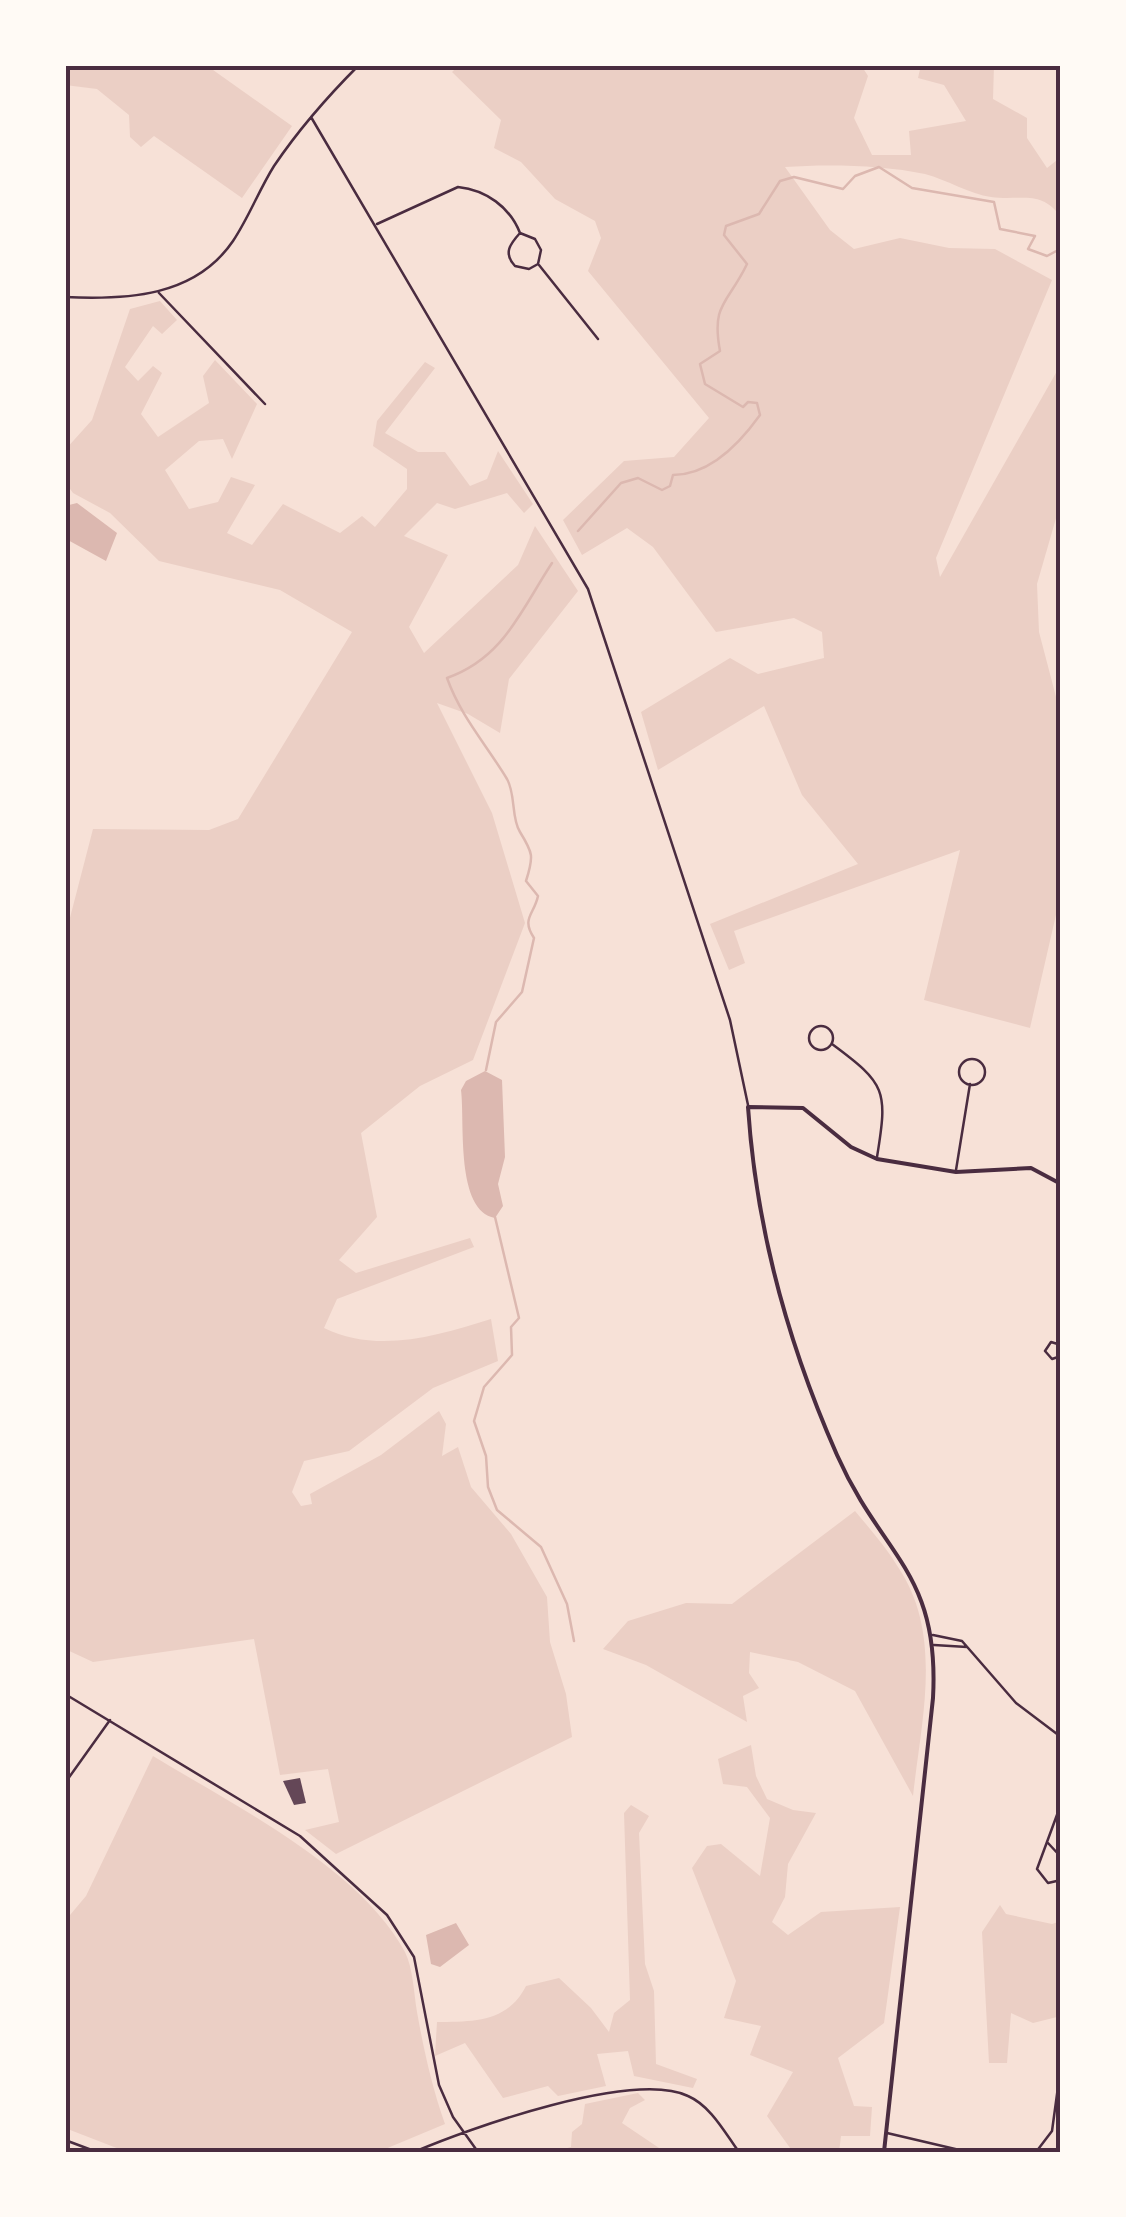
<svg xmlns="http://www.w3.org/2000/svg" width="1126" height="2217" viewBox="0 0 1126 2217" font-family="Commissioner,sans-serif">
<rect width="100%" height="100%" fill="#f7e1d7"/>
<!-- green -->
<path fill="#ebcfc5" d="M65,65H206L292,126L242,198L154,136L141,147L130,137L129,115L97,89L65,85Z
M459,65H861L868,76L854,118L872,155H911L909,131L966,121L944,85L918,78L921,65H994L993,99L1027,118V138L1047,168L1061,157V217C1041,189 1021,201 991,197C970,194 947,180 925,174C882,165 828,164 785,167L830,230L854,249L900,238L949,248L995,249L1052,280L936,558L940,577L1061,364V501L1037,584L1039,632L1061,716V893L1030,1028L924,1000L960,850L734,931L745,963L729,970L710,924L858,864L802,795L764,706L658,770L641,712L730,658L758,674L824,658L822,632L794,618L716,632L653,547L627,528L582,555L563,520L624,461L674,457L709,418L588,271L601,238L595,221L555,199L521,162L494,148L501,120L452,72Z
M160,301L177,320L162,334L153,326L125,367L138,381L153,366L162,373L141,414L158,437L209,403L203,376L215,360L257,404L232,459L223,439L199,441L165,470L189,509L218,502L231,477L255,485L227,533L252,545L283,504L340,533L362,516L375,527L407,489V469L373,446L377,421L425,362L435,368L385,433L418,452H445L470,486L487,479L498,451L533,504L524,513L507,493L455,509L437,503L404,536L448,555L409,627L424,653L518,565L535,526L578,591L509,679L500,733L468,714L437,703L492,813L525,923L473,1060L420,1086L361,1133L377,1217L339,1260L356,1273L470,1238L474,1247L337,1299L324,1328C377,1354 437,1336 491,1319L498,1361L433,1388L349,1451L304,1461L292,1492L301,1506L312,1504L310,1494L381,1455L439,1411L446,1424L442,1456L458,1447L471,1487L511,1534L547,1597L550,1642L566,1694L572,1737L336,1854L305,1830L339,1822L328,1769L280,1775L254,1639L93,1662L65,1649V937L93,829L209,830L238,819L352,632L280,590L159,561L110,513L73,493L65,482V450L92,420L130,309Z
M855,1511C870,1529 886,1547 898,1567C944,1635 921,1721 913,1796L855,1691L798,1662L750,1652L749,1673L759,1688L743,1696L747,1722L646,1665L603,1649L628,1621L686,1603L732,1604Z
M751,1745L756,1776L767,1799L793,1810L816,1813L788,1864L785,1897L772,1922L788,1935L821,1912L900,1907L884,2023L838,2058L854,2106L872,2107L870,2136H841L839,2152H793L767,2116L793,2072L750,2055L761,2026L724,2018L736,1981L692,1868L707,1846L721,1844L760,1876L770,1818L747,1787L723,1784L718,1759Z
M153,1756C233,1805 359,1867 405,1952C413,1968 414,1994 417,2012C424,2051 432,2087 445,2124L378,2152H127L65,2128V1921L86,1896Z
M631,1805L649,1816L639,1833L645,1964L654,1991L656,2064L697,2079L693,2088L634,2076L628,2051L597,2054L606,2086L558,2096L548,2086L503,2098L465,2043L435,2056L437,2022C474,2022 508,2022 526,1986L559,1978L591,2008L609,2032L614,2013L630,2000L624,1813Z
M1000,1905L1006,1914L1052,1924L1061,1921L1057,2017L1033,2023L1011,2013L1007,2063H989L982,1932Z
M638,2093L645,2100L630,2108L622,2123L665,2152H552L571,2147L572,2132L582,2124L585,2104Z"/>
<!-- water -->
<path fill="#dcb8b0" d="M77,503L117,533L106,561L66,539L65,506Z
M485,1071L502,1080L505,1157L498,1184L503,1206L495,1218C455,1211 465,1122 461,1090L466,1081Z
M456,1923L469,1945L440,1967L431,1964L426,1935Z"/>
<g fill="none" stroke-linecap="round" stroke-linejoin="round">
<!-- stream -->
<path stroke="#dcb8b0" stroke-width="2.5" d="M578,531L621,483L638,478L662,490L670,486L673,475C710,475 740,443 760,415L757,403L748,402L743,407L705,384L700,364L720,351C711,303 728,304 747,264L724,235L726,226L759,214L780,181L794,177L843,189L855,176L879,167L912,188L994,202L1000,229L1035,236L1028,249L1047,256L1060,249L1061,240
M486,1070L496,1022L522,992L534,938C521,918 534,915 538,896L526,881C534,856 533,853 520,832C511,818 516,795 507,779C486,744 461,717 447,678C504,658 521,610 552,563
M495,1217L519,1318L511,1327L512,1355L484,1387L474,1421L486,1456L488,1487L497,1510L541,1547L567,1604L574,1641"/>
</g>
<!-- building -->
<path fill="#644757" d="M300,1778L306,1803L294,1805L283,1781Z"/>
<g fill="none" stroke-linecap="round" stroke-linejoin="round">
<!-- minor -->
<path stroke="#4a2c40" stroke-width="2.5" d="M311,117L588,589L730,1020L748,1105
M377,224L458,187C486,190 510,207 520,233C510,244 503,253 515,266L529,269L538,264L541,250L535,239L520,233
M539,265L598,339
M159,293L265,404
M65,297C127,300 195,297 233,241C249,217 259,190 274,166C299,129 328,96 359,65
M809 1038a12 12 0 1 1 24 0a12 12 0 1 1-24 0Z
M832,1044C886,1084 888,1090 877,1157
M959 1072a13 13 0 1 1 26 0a13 13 0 1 1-26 0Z
M956,1170L970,1084
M1061,1345L1051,1342L1045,1351L1052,1359L1061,1356
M933,1635L962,1641L1016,1703L1061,1737
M934,1645L967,1647
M65,1694L300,1836L387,1915L414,1957L439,2085L453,2117L478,2152
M65,1783L110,1720
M1061,1804L1037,1869L1048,1883L1061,1880
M1048,1843L1061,1857
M887,2133L968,2152
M65,2140L97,2152
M414,2152C470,2128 633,2070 688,2096C711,2106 725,2133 739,2152
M1036,2152L1052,2131L1061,2065"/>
<!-- tertiary -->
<path stroke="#4a2c40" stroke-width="4" d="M884,2152L933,1698C940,1571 882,1557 837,1455C788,1344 756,1228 748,1107L803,1108L851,1147L877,1159L956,1172L1031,1168L1061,1184"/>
</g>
<!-- border -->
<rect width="1126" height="2217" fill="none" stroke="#fffaf5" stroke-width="135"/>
<rect x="68" y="68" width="990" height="2082" fill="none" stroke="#4a2c40" stroke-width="4"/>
</svg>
